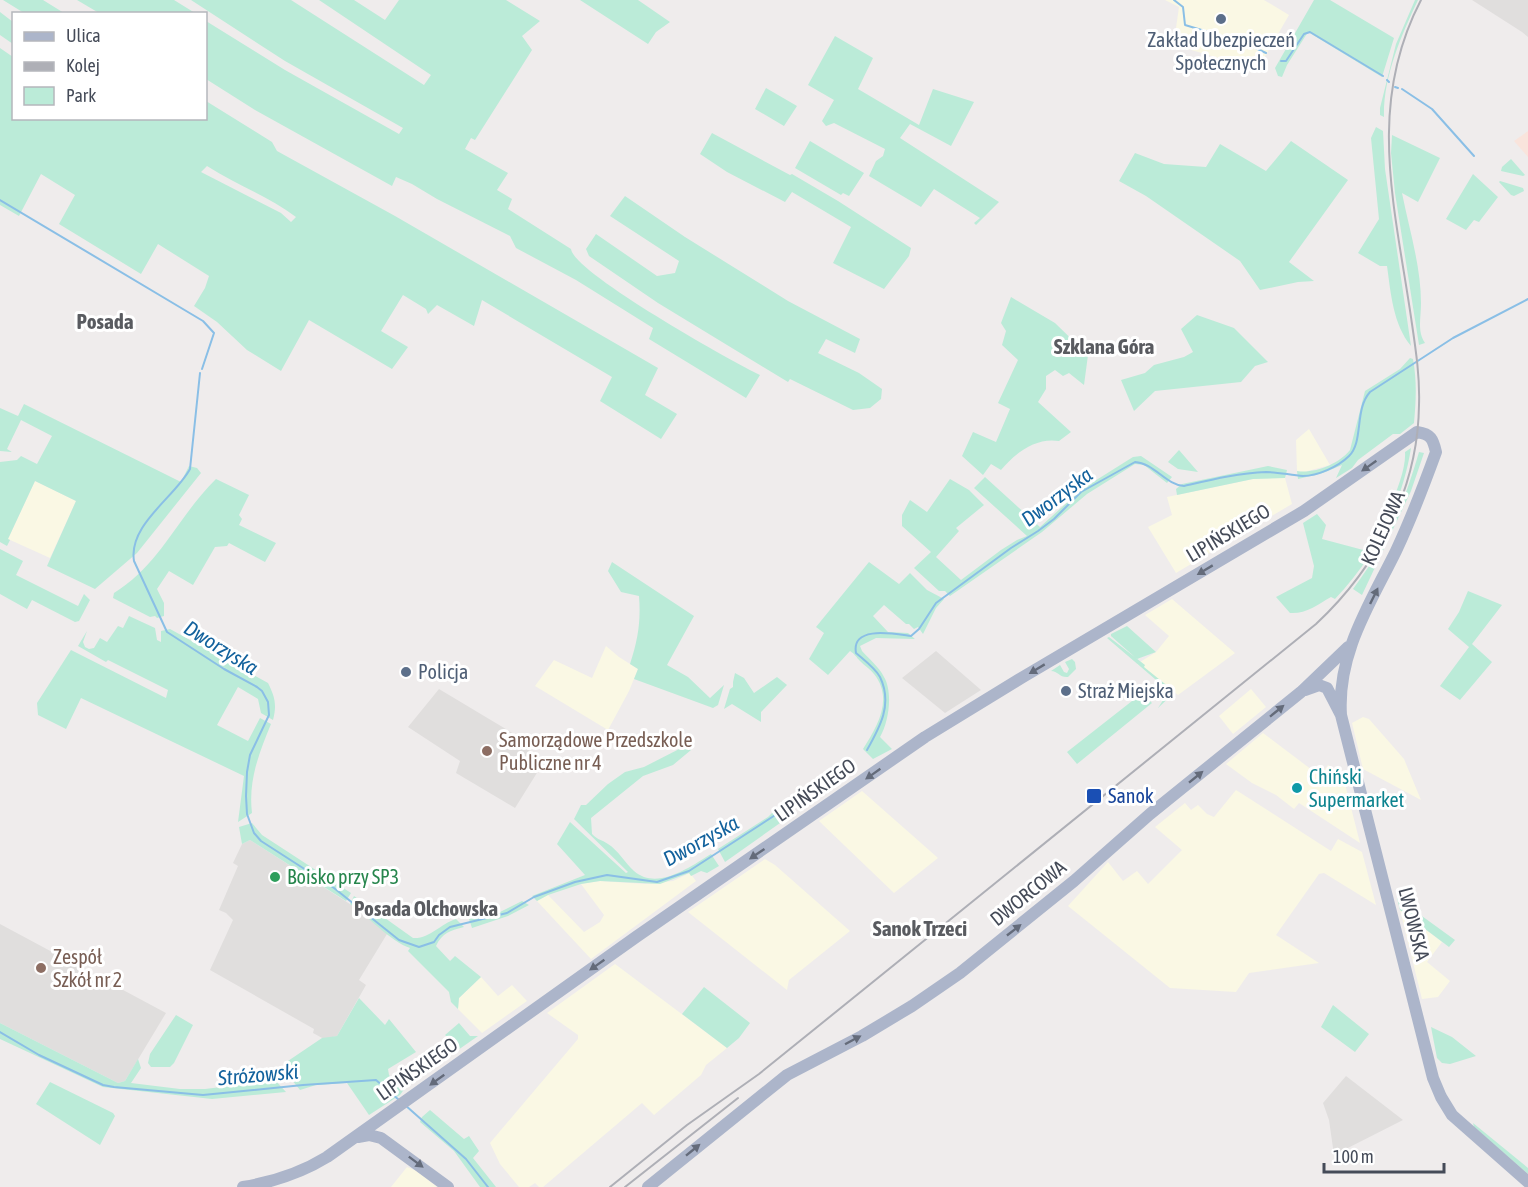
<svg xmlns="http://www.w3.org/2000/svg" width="1528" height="1187" viewBox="0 0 1528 1187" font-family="'Asap Condensed',sans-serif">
<rect width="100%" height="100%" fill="#efecec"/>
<!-- commercial -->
<path fill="#faf8e4" d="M1165,0H1264L1289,15L1259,67L1256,69L1171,44L1174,42L1179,7Z
M1309,429L1330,465L1304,472L1297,471L1296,440Z
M1280,477L1285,478L1292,504L1246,531L1235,533L1229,537L1223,545L1176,573L1148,527L1172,515L1167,497L1253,479Z
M35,481L76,501L50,558L8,539Z
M1172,599L1235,653L1178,695L1137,664L1156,652L1169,636L1145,615Z
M606,646L619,657L638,669L629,691L608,730L535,686L554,660L592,678Z
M1251,689L1266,707L1233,734L1219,716Z
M1363,717L1369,719L1404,759L1421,800L1363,769L1352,723Z
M1263,733L1320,776L1328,765L1335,769L1341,768L1360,843L1299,803L1294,809L1276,795L1252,783L1226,764Z
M1236,790L1331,851L1338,839L1362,852L1376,905L1324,873L1319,874L1276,935L1319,963L1249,973L1236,992L1170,988L1068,906L1108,862L1123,881L1137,871L1148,884L1182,850L1155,827L1185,803L1191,810L1198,805L1207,814L1214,817Z
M862,791L938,858L894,893L819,821Z
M765,859L775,865L850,931L789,980L787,990L688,912Z
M690,873L696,881L591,959L537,901L548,895L584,932L600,922L604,915L581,884L600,881L645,884L673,881Z
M1400,910L1442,942L1427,962L1450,981L1438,997L1422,999Z
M615,964L727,1048L706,1065L701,1075L654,1115L642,1103L543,1187H539L535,1183L529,1187H519L500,1164L490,1143L578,1039V1035L547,1013Z
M481,977L498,996L512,985L527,1001L482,1033L458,1009L459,998Z
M407,1167L417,1171L437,1187H391Z"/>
<!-- education -->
<path fill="#e0dedd" d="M1472,0H1528V37L1522,32Z
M936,651L981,690L945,713L902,678Z
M439,689L514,734L520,745L545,760L515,808L456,773L460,761L408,727Z
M250,840L367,915L387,934L359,980L366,985L337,1036L324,1039L313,1033L314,1029L210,970L233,920L226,913L219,910L238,866L233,863L242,844Z
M0,924L166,1013L125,1081L118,1083L0,1023Z
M1346,1076L1403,1120L1334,1155L1329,1120L1323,1103Z"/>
<!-- medical -->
<path fill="#f9e4dc" d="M1528,131V157L1514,141Z"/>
<!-- green -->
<path fill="#bbebd8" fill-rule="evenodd" d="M3,0H43L64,13H24Z
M77,0H174L195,13H99Z
M191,0H291L424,85L431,75L319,0H354L385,20L399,0H506L540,21L522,36L532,50L475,140L471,138L465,149L508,173L497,190L512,199L508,209L571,249C574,273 731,361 760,375L746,398L649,339L653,328L576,280L516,248L510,236L437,199L412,184L396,177L392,186L255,110L206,79V21L285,70L399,134L403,128L285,61Z
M580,0H638L670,22L656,32L648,44Z
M1314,0H1330L1394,38L1382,77L1308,32L1287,65L1282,77L1278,76L1275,68Z
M1415,0H1418C1401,36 1383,77 1384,117L1380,115V108L1396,44Z
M0,12L13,22V44L0,35Z
M835,36L873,58L858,89L919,125L933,89L974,102L951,146L910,124L900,138L999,202L976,225L974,223L980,218L934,189L921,207L869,176L876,161L883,156L885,149L834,123L826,126L822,121L834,100L808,85Z
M0,48L13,57L14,118H206V101L272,142L277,151L395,216L658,368L645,395L677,414L661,439L600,401L612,377L482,300L474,326L437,305L428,314L426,309L403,295L381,331L408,347L392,369L309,320L281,371L247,350L217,322L194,306L205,288L209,276L158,244L141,274L59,224L75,195L41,174L19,216L0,205ZM207,166C236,185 269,196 296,217L291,222L281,213L201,172Z
M766,88L797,106L784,126L755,109Z
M1376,127L1383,131L1385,169L1411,346C1393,324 1391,294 1387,266H1380L1358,253L1379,219L1371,138Z
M712,133L790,175L792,174L838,201L911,248L909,256L884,289L833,263L851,227L792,192L785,202L727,172L700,154Z
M1392,135L1440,158L1418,202L1402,193C1409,229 1421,266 1421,303C1421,318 1417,331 1425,343L1419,345L1395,193L1391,153Z
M810,141L864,173L849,196L843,193L841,195L795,168Z
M1291,141L1348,180L1289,262L1314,281L1298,282L1260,290L1240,261L1146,196L1119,181L1135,153L1164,164L1206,167L1220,144L1266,171Z
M1511,159L1525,175L1523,176L1501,171L1502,167Z
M1473,174L1498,197L1479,222L1474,220L1466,230L1446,219Z
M1500,181L1523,188L1524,191L1514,196L1511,195L1499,182Z
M625,196L685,237L788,301L860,339L855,353L826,339L818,353L859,373L882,389L881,399L870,408L853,410L790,379L788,382L658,303L589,256L586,249L596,234L657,276L675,273L679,261L610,216Z
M1011,297L1055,323L1088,355L1084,385L1069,373L1063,376L1055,370L1046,376V389L1038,402L1071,432L1059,441C1036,437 1015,453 1001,470L991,464L983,475L962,456L973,432L996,442L1010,409L998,403L1018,360L1002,345L1006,331L1001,323Z
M1197,315L1234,328L1268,362L1255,366L1241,382L1155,391L1134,411L1121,380L1145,373L1154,365L1184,357L1193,352L1181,329Z
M1410,358L1413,359C1417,381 1416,401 1414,423L1400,434H1393L1358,460L1352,468L1336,478L1342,465L1323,473L1298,479L1297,471C1314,474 1339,464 1350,450L1365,391L1400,369Z
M24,404L181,482L189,466L197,468L201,473L137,553L95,589L47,566L76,501L35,481L8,539L10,540L7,546L0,542V462L17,460L21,456L37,464L52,436L21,420L7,449L12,452L0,451V408L18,416Z
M1411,448C1402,505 1374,558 1335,599L1331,597C1317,605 1306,614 1290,613L1276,597L1312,578L1314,566L1303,523L1317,514L1326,525L1322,539L1367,551C1380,529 1407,478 1405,452Z
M1179,450L1198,472L1178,469L1168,462Z
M1419,452L1424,453L1411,491L1362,595L1353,589C1387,543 1403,507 1419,452Z
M1141,456L1172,477L1167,483L1144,465L1135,464L1087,494L1042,532L950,596L945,591H939L914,568L931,552L902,526V515L910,500L927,512L950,479L969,490L984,505L956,528L959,531L936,557L961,580L1001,550L1017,540L1027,536L974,488L985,477L1040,527L1082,489L1133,457Z
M1268,466L1287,470L1285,478L1253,479L1177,495L1176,489L1182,484Z
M216,479L249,495L239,515L242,519L239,525L276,543L265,562L229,543L227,546L215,547L193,585L169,571L157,589L164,603V616L157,618L155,616L150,617L113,598L114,593C161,564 178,516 216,479Z
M0,549L23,561L16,575L78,606L84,594L90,600L79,621L75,622L32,600L27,609L0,594Z
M612,562L694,616L667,665L688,677L710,698L724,685L718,705L713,708L634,679L638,669L630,664C638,640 641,621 639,596L621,592L608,571Z
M869,562L899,584L910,573L927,590L944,599L936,608L923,634L918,627L914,629L909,624H906L884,605L873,616L888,632L908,633L915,639L876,638L860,646L862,651C869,659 879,667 884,677C893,692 889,722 880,737L892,749L873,759L863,749C877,727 894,699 874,674C870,669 865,666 860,661C856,657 855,654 850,651L828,675L809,659L824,633L816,627Z
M1468,591L1502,605L1472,644L1492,662L1460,700L1440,686L1469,647L1448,629L1459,612Z
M129,616L155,628L157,640L161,642V631L170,629L268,683C275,697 277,705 273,720L261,713L258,699L238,687L217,725L248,741L260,718L271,724C259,753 248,781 252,813L238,822L244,776L81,698L66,729L38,715L37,703L71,650L166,698L168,690L108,660L106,662L78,646L87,631L83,642L85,647L89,649L94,648L100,638L107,642L118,626L123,628Z
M1127,626L1156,652L1137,659L1111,636V634Z
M1109,637L1145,665L1144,667L1175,692L1158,708L1169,691L1107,638Z
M1072,659L1075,662L1076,669L1068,677C1060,678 1058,671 1051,671L1060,665L1064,672L1067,673L1069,669L1065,662Z
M735,673L744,678L754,693L777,677L787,685L761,712V722L732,704L724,709L730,689L733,687V682Z
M1155,683L1156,684L1146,697L1152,703L1077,764L1067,752Z
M687,745L691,750L673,765L643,776L591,818L592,834C599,841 601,839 608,844C618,850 625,863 634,871C657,891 690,867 711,854L719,866L707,873L701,871L691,876L689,873L660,884L600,881L581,884L548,895L537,901L532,896L585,875L557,844L570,822L626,873L628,872L574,819L581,805H586L608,784L625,772L644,767Z
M784,801L790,816L725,862L718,849L768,817Z
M252,823L262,835L351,893L346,901L250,840L242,844L239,827Z
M354,896L413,938C430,939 440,924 456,919L464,927C451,930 442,933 436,946L450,961L455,956L481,977L459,998L458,1009L451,1002L449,992L408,951L410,948C390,941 369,917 350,904Z
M1397,898L1455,940L1449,947L1400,910Z
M522,901L529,905L508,916L472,928L469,919L498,913Z
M704,987L750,1023L739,1038L727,1048L682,1014Z
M359,998L385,1025L389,1019L416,1052L388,1069L389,1075L401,1091L405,1088L400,1095L369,1115L347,1083L316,1085L300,1090L283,1069L285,1063L322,1038L337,1036Z
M1333,1005L1369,1034L1355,1052L1321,1027Z
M176,1015L193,1025L174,1063L170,1067H151L148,1063L150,1054Z
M0,1023L118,1083L125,1081L138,1059L141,1068L131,1083L180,1089H205L269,1081L274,1079L286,1092L212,1099L103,1087L0,1039Z
M459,1023L470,1036H478L458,1050C450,1047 451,1039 445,1035Z
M1431,1027L1452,1037L1476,1056L1450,1064L1442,1063L1437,1058Z
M50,1082L113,1113L115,1116L100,1145L36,1104Z
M430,1110L464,1139L469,1136L479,1151L473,1158L496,1187H480L454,1151L420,1122L422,1117Z
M1473,1123L1528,1168V1174L1474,1127Z"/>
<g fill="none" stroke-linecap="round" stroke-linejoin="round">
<!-- stream -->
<path stroke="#8abfe6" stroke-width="2" d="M1174,0L1183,7L1185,25L1245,43L1266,53
M1281,61H1286L1304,34L1310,32L1383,76
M1387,80L1389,82
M1395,87L1398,88
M1402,89L1432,109L1474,156
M0,200L203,321L214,333L202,369
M200,373L190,469C175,497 128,525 134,561L167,632L224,669L257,687L262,691L268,702L269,715L250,755L247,772L246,796L247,814L254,833L261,841L334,888L399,940L419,947L434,942L439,935L450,927L507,913L534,897L575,882L607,875L657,882L689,871L783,810
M867,750C880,727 893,704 880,677C875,668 864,660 856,653C851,625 895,634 911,636L919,629L936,603L1011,548L1038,531L1054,519L1081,492L1135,462C1154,463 1166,485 1184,486C1210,480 1238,473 1266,472C1278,472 1290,475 1303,476C1317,476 1338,467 1349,456C1364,441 1354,410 1370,392L1453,338L1528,299
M0,1032L39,1055L103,1085L114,1087L203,1095L303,1085L376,1080L399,1100
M405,1105L466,1159L488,1187"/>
<!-- primary -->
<path stroke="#acb5ca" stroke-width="12" d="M1305,690L1319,685L1327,688L1341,715L1433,1078L1441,1097L1452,1115L1528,1182
M358,1137L369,1135L381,1138L448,1187
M243,1187C273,1182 301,1173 327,1157L636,937L925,737L1023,677L1304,511L1417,432C1431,434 1433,439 1436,452C1424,485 1411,519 1396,551C1370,604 1337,653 1341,715
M648,1187L787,1075L862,1036L912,1006L960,973L1074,881L1150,814L1301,692L1348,647"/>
<!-- rail -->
<path stroke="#aeafb6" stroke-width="2" d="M610,1187L687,1125L759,1074L1316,624C1377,567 1418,490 1419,405C1420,378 1416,351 1412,324C1396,211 1365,107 1421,0
M625,1187L738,1098"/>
</g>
<!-- one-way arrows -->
<defs><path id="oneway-solid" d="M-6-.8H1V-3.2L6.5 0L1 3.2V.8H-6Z" transform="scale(1.5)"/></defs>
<g fill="#646b7a">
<use href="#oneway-solid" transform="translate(1369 466) rotate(145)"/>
<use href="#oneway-solid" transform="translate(1205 570) rotate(149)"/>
<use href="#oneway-solid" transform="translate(1374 596) rotate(-64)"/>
<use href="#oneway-solid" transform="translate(1037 669) rotate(149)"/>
<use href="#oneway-solid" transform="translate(1277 711) rotate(-39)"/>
<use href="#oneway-solid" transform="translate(873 774) rotate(145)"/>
<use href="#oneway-solid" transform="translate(1196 777) rotate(-39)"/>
<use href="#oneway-solid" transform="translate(757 854) rotate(146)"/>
<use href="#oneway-solid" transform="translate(1014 930) rotate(-38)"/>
<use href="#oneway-solid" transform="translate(597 965) rotate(145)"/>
<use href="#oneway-solid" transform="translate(853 1040) rotate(-28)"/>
<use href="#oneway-solid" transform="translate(437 1080) rotate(144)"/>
<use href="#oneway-solid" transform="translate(693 1150) rotate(-39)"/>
<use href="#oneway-solid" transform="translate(416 1162) rotate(37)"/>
</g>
<!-- markers -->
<g fill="#5c6f8a" stroke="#fff" stroke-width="2">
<circle cx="1221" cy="19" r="6"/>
<circle cx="406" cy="672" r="6"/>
<circle cx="1066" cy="691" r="6"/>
</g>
<g fill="#8d6e63" stroke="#fff" stroke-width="2">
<circle cx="487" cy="751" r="6"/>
<circle cx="41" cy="968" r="6"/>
</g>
<circle fill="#0f9aa8" stroke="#fff" stroke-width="2" cx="1297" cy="788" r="6"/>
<rect fill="#1a4fb4" stroke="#fff" stroke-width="2" x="1086" y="788" width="16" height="16" rx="3"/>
<circle fill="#2e9e5b" stroke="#fff" stroke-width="2" cx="275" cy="877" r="6"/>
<g text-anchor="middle" stroke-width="6" stroke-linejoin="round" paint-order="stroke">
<!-- service labels -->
<g font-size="20" fill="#4e5e75" stroke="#fff" text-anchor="start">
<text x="1221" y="47" text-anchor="middle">Zakład Ubezpieczeń<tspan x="1221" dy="23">Społecznych</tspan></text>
<text x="418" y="679">Policja</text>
<text x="1078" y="698">Straż Miejska</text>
</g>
<!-- street labels -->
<g font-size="20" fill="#454b58" stroke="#fff">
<text transform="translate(1383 528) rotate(-66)" y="7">KOLEJOWA</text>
<text transform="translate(1228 533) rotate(-31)" y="7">LIPIŃSKIEGO</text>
<text transform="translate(815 790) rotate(-35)" y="7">LIPIŃSKIEGO</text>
<text transform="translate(1028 893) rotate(-39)" y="7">DWORCOWA</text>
<text transform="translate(1414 924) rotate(76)" y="7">LWOWSKA</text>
<text transform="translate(417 1069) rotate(-35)" y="7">LIPIŃSKIEGO</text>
</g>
<!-- education labels -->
<g font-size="20" fill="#785e54" stroke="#fff" text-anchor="start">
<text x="499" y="747">Samorządowe Przedszkole<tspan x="499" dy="23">Publiczne nr 4</tspan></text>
<text x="53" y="964">Zespół<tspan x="53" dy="23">Szkół nr 2</tspan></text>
</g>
<!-- culture labels -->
<g font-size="20" fill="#0d838f" stroke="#fff" text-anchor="start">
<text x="1309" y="784">Chiński<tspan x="1309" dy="23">Supermarket</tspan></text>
</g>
<!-- transit labels -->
<g font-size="20" fill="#164399" stroke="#fff" text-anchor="start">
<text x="1108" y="803">Sanok</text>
</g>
<!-- leisure labels -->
<g font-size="20" fill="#27864d" stroke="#fff" text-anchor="start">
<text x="287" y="884">Boisko przy SP3</text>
</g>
<!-- neighbourhood labels -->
<g font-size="21" font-weight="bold" fill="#595b60" stroke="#fff">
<text x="105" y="329">Posada</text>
<text x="1104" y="354">Szklana Góra</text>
<text x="426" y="916">Posada Olchowska</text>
<text x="920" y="936">Sanok Trzeci</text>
</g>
<!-- water labels -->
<g font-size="21" font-style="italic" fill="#13629d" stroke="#fff">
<text transform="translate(1057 497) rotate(-37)" y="7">Dworzyska</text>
<text transform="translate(221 648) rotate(32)" y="7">Dworzyska</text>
<text transform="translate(701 841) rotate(-29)" y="7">Dworzyska</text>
<text transform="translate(258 1075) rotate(-5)" y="7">Stróżowski</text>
</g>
</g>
<!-- legend -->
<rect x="12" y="12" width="195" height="108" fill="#ffffff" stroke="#b5b7bc" stroke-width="1.5"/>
<rect x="24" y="32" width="30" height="9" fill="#acb5ca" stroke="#b5b7bc" stroke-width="1.5"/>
<text x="66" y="42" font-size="18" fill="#454b58">Ulica</text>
<rect x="24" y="62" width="30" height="9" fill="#aeafb6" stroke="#b5b7bc" stroke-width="1.5"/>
<text x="66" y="72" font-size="18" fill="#454b58">Kolej</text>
<rect x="24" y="87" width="30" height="18" fill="#bbebd8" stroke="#b5b7bc" stroke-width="1.5"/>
<text x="66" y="102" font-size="18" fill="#454b58">Park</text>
<!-- scale -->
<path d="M1324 1163v9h120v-9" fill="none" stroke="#454b58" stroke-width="3"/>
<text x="1333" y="1163" font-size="18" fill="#454b58" stroke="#ffffff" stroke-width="4.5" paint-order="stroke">100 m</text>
</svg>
